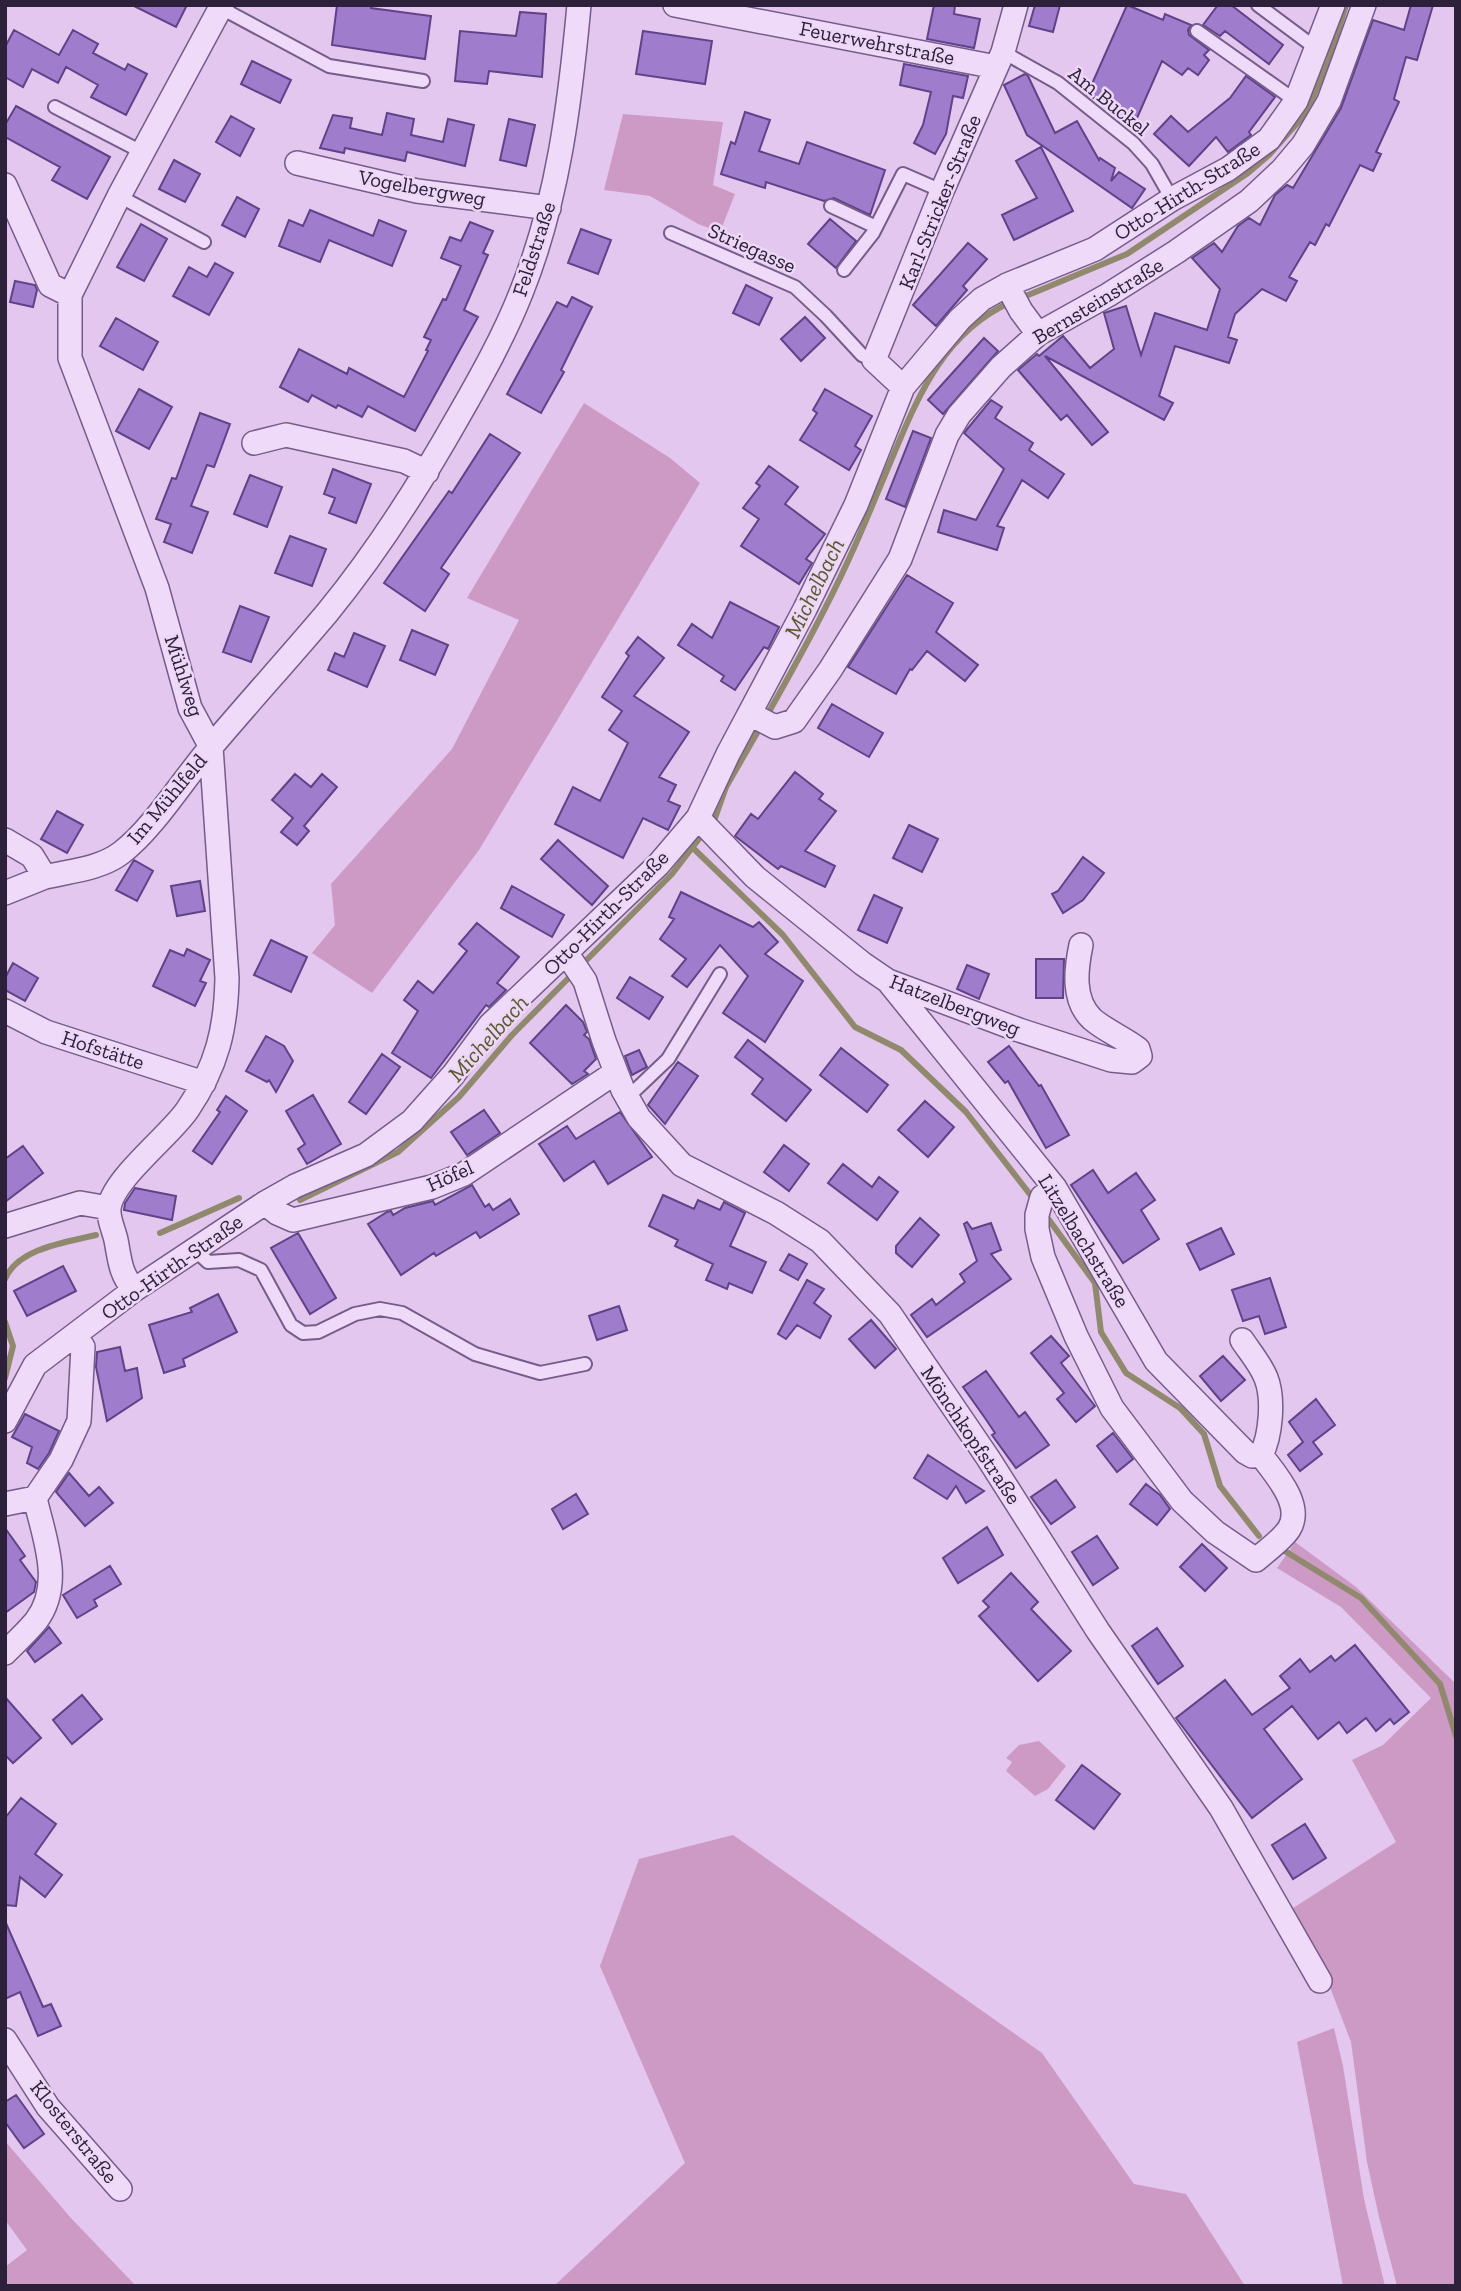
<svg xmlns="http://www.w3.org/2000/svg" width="1461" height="2291" viewBox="0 0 1461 2291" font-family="'Zilla Slab',serif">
<rect width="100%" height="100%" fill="#e3c7ee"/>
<!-- green -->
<path fill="#cd9ac6" d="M623,114L723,122L713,185L735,194L720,232L698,224L650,196L604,190Z
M584,403L670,458L700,483L479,850L372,993L312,953L335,925L331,884L452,749L519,620L467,598Z
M1295,1542L1356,1587L1456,1684V2286H1397L1379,2217L1367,2162L1351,2042L1328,1982L1290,1910L1396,1842L1352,1760L1383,1745L1431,1698L1341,1607L1277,1568Z
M1039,1741L1066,1766L1048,1789L1035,1796L1006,1771L1012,1762L1006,1758L1019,1745Z
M733,1835L1042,2053L1134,2184L1186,2194L1245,2286H554L685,2163L600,1966L639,1859Z
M1334,2028L1343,2066L1364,2199L1385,2286H1343L1297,2042Z
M5,2141L70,2217L136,2286H5V2267L27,2250L5,2220Z"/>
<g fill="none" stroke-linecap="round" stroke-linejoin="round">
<!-- stream -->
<path stroke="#91896e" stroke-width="6" d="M1021,298L1127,254L1248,173L1269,155L1300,120L1313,97L1329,60L1346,5
M766,717C795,666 824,614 848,561C863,529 876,496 890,463C917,399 942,333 1011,302
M692,847L783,935L855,1027L901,1050L966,1112L1036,1202
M300,1200L398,1152L459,1097L512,1035L672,874L715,818L726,787L761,726
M1044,1213L1095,1283L1101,1332L1126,1373L1180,1408L1204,1434L1220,1486L1259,1536
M160,1233L239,1198
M5,1279C18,1248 67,1242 96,1235
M5,1322L13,1346L5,1378
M1283,1550L1361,1598L1440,1684L1456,1736"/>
</g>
<!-- building -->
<path fill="#9f7dcc" stroke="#604289" stroke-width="2" d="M132,5H187L176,27Z
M337,5H371V8L431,16L425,59L332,45Z
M934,5H955L954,14L980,19L974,48L927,39Z
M1035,5H1060L1053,32L1029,26Z
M1127,5L1163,20L1165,14L1191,25L1188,30L1189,35L1209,50L1204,55L1209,60L1198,75L1188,68L1182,75L1162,61L1134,125L1118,118L1121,110L1087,95Z
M1218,5H1231L1283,45L1269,64L1225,31L1220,36L1203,25Z
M1411,5H1433L1417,60L1406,57L1394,99L1399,102L1376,152L1381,154L1373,171L1360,165L1329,226L1326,224L1315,245L1310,242L1289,277L1297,281L1286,301L1262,289L1235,314L1228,337L1237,340L1229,363L1175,346L1159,396L1173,403L1164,420L1045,356L1108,432L1092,445L1067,415L1061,420L1018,370L1037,354L1039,356L1063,336L1090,368L1114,349L1104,313L1126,306L1141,355L1155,313L1207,330L1220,289L1192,258L1214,243L1222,252L1238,226L1249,218L1260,225L1275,195L1287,185L1293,188L1341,108L1373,20L1404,30Z
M520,12L546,14L542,77L489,71L487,84L455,81L460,31L516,36Z
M14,30L59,55L73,30L98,44L93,53L125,70L128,64L147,74L126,115L91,97L98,85L66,67L58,83L32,69L23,87L5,77V47Z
M643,31L712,41L705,84L636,74Z
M252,61L291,80L280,103L241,84Z
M904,64L968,76L963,98L953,96L946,134L935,154L914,143L923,125L931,92L900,85Z
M1025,74L1028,76L1055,133L1077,121L1099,160L1100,158L1115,168L1111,181L1119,172L1145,189L1132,208L1027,135L1004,85Z
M1246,76L1275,97L1249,132L1251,135L1228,152L1216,137L1189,166L1154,134L1171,116L1188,132L1230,98Z
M16,106L110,157L87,199L52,180L60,167L5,137V125Z
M745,112L770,120L759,151L799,164L807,142L885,170L870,215L834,198L824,201L766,182L765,188L721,174L731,142L735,144Z
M387,113L414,119L411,135L443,142L448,119L474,125L465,166L407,152L405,161L345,148L344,153L320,148L333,115L352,118L350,128L382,135Z
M231,116L254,129L240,156L216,142Z
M509,119L535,125L526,166L500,160Z
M1041,147L1073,211L1014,240L1002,215L1037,198L1016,161Z
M174,160L200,174L185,202L159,189Z
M237,197L259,209L245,237L222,225Z
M310,210L373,236L379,220L406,231L392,266L329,240L320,262L279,246L289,220L303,226Z
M830,219L856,241L836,268L808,244Z
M470,222L493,231L483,253L488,255L464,310L478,317L415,431L368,406L362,417L338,405L336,408L312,395L308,402L280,387L299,349L347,374L349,368L404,397L428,351L426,350L431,340L424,337L443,299L446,300L461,266L441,258L450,237L461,241Z
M141,224L167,239L144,281L117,267Z
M581,229L611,240L598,274L568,263Z
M968,243L987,259L963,286L967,290L936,326L913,305Z
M215,263L233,273L209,315L173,296L189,267L207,277Z
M15,281L35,285L37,290L33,307L10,302Z
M746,285L772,298L759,325L733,313Z
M572,297L592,307L561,370L564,372L541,413L507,394L557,302L567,307Z
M805,317L825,338L801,361L781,339Z
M116,318L158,342L143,370L100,346Z
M984,338L998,351L943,414L928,400Z
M139,389L172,407L149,449L116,431Z
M825,389L872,416L855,446L861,450L849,470L800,440L817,413L813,410Z
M991,400L1002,407L995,418L1033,443L1029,450L1064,474L1048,498L1022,480L997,526L1004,528L997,550L938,532L944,510L976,520L1004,469L964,433Z
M200,413L230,424L214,467L207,465L191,506L208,512L192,553L164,542L171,524L156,519L172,478L176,479Z
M913,431L931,438L905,507L886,499Z
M490,434L520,453L441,568L449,574L425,611L384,583L449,491L452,493Z
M769,466L798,487L785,504L825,534L806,559L812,563L799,584L741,546L759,519L743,508L760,486L756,483Z
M333,469L371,484L356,523L329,513L335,498L324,494Z
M250,475L282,487L267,527L234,514Z
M290,536L326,549L312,586L275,573Z
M907,575L953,603L936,632L978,665L965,681L927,651L912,670L910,669L896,694L848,667Z
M730,602L779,627L768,649L764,647L735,690L721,681L724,676L678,645L692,624L712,638Z
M240,606L269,617L251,662L223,652Z
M412,630L448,645L435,675L400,660Z
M354,633L385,646L367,687L328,670L335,653L344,657Z
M638,637L664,658L634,696L689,732L659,777L676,785L668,801L680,806L668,830L643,818L623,858L555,824L573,787L600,801L628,743L609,730L622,711L602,697L629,656L626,653Z
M832,704L883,733L869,757L818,728Z
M795,772L823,794L819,799L836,811L805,851L835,866L825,887L781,866L778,869L735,836L751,814L758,819Z
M295,774L311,787L322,774L337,787L304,826L309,831L297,845L281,832L293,818L272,800Z
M57,811L83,825L67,853L41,839Z
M909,825L938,839L922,872L893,858Z
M558,840L608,886L592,905L541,859Z
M1083,857L1104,873L1083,900L1063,913L1052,894L1058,891Z
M134,860L153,871L137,901L116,890Z
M200,881L205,911L177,916L171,886Z
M512,886L564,915L552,937L501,908Z
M681,892L753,927L759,922L778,942L765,954L803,981L765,1042L723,1013L748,976L720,945L687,987L672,976L686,959L660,939L674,919L669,917Z
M874,895L902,908L887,943L858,930Z
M477,923L519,957L497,983L506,990L489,1007L486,1005L431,1078L392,1053L418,1011L404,1000L418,981L433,993L467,951L459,944Z
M271,940L307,957L291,992L254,975Z
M187,949L210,960L200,981L206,983L195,1006L153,986L170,950L184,956Z
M1036,959H1064L1063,998H1036Z
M13,963L38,978L25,1001L5,990V978Z
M967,965L989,974L979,999L957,989Z
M630,977L663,997L649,1019L617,998Z
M566,1005L583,1022L587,1032L584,1035L589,1039L596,1059L584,1071L588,1074L572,1084L530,1043Z
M266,1036L284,1046L293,1061L276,1092L269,1080L267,1082L246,1071Z
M748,1040L811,1090L786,1121L752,1094L763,1079L735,1057Z
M1009,1046L1039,1086L1041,1085L1069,1135L1046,1148L1008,1081L1005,1083L988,1062Z
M841,1048L888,1085L867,1112L820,1075Z
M639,1050L647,1067L632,1075L625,1056Z
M382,1054L400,1067L366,1114L349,1102Z
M678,1062L698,1076L665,1124L648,1105Z
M313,1095L341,1144L307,1164L298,1149L305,1144L286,1111Z
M226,1096L247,1111L212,1164L193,1151L220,1112L217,1110Z
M925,1101L954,1127L928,1157L898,1130Z
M484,1110L500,1133L467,1155L451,1132Z
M620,1112L652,1157L608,1184L594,1161L564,1181L539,1144L567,1126L576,1139Z
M784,1145L809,1164L789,1191L764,1172Z
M23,1146L43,1173L5,1202V1159Z
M843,1164L872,1187L879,1177L898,1192L877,1220L828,1183Z
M1093,1170L1108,1193L1136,1173L1155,1200L1141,1210L1159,1239L1123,1263L1071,1185Z
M472,1185L485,1207L489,1204L493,1210L510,1199L519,1214L480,1238L476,1232L436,1256L434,1253L401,1275L368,1224L387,1212L391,1211L393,1215L405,1208L433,1201L435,1205Z
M135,1188L176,1196L172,1220L124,1210L125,1203Z
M663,1195L694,1209L698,1200L720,1210L724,1202L745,1213L730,1246L766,1262L752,1293L729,1283L727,1289L706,1280L713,1264L675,1246L678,1240L649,1226Z
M920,1218L939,1235L912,1267L896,1253V1246Z
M967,1222L972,1229L991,1223L1001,1250L991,1254L1011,1279L927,1337L911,1315L932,1299L936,1305L965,1282L960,1274L977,1261L964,1224Z
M1221,1228L1234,1254L1200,1270L1187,1244Z
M298,1233L336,1298L310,1314L271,1248Z
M789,1254L807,1264L798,1280L780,1270Z
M63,1266L76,1291L27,1316L14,1291Z
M1270,1278L1286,1327L1265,1334L1259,1316L1243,1321L1232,1290Z
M807,1280L824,1289L814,1303L831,1316L820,1338L797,1325L786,1339L778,1334Z
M218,1294L237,1332L183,1359L185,1366L164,1373L149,1325L192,1312L190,1308Z
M619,1306L627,1330L597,1340L589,1316Z
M871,1320L896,1349L875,1368L849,1339Z
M1051,1336L1069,1356L1061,1363L1095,1406L1076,1422L1057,1399L1064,1393L1031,1353Z
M120,1347L125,1371L137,1368L142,1398L107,1421L96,1367L97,1352Z
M1223,1356L1245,1380L1221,1401L1200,1376Z
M986,1371L1019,1417L1025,1412L1049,1445L1016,1468L992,1435L995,1433L985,1418L963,1387Z
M1316,1399L1335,1425L1313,1442L1322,1454L1300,1471L1288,1455L1303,1442L1289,1422Z
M25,1414L59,1431L49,1453L38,1469L27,1463L32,1447L12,1437Z
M1113,1433L1133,1459L1117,1472L1097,1446Z
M928,1455L962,1477L984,1491L966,1503L956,1486L947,1499L914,1478Z
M69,1473L89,1496L99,1487L113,1503L85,1526L56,1492Z
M1056,1480L1075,1507L1051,1524L1031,1497Z
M1146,1484L1160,1495L1170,1509L1157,1525L1130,1504Z
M576,1494L588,1514L563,1529L552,1509Z
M987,1527L1003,1555L958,1583L943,1558Z
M5,1528L25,1556L20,1560L36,1582L34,1592L5,1613Z
M1097,1536L1118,1568L1093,1585L1072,1552Z
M1202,1544L1227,1568L1205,1591L1180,1567Z
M110,1566L121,1584L94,1600L97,1606L77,1618L63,1595Z
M1011,1573L1038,1602L1031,1609L1071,1651L1038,1681L979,1616L989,1607L983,1601Z
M49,1627L61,1643L35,1662L27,1651Z
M1157,1628L1183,1666L1158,1684L1132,1646Z
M1355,1645L1409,1712L1394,1724L1390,1719L1376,1731L1366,1718L1347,1733L1339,1722L1318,1739L1292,1706L1264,1729L1302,1779L1252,1818L1176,1718L1225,1680L1252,1715L1290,1688L1280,1676L1300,1659L1310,1672L1331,1656L1335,1661Z
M82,1695L102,1719L72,1744L53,1720Z
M5,1697L41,1738L13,1763L5,1755Z
M1082,1765L1120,1794L1094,1829L1056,1800Z
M21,1798L56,1824L35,1854L62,1875L45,1897L20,1877L16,1906L5,1905V1818Z
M1305,1824L1326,1858L1293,1879L1272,1845Z
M5,1921L43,2007L51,2004L61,2026L38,2036L20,1992L5,1999Z
M16,2095L44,2134L24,2148L5,2122V2102Z"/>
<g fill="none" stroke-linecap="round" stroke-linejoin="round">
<defs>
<path id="lane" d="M1258,5L1317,49
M221,8L329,66L423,81
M1197,31L1296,101
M1003,52L1058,83L1133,143L1152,164L1172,199
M55,107L142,152
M119,196L204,242
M831,206L876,227
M671,233L795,287L826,316L862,355L874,360
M844,270L873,233L903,174L942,191
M627,1098L668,1059L720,974
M195,1250L208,1262L239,1260L261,1270L291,1325L303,1333L318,1332L355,1314L380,1309L402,1313L475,1354L540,1373L585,1364"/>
<path id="street" d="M675,5L996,67
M297,163L417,191L549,208
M5,185L50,285L70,295
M1007,285L1021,311L1038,334
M903,387L874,360L942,191L1003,52L1016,5
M254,443L286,435L404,461L427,472
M750,714L775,727L794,721L830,670L900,559L947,435L959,415L1001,367L1038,334L1108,295L1176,252L1249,201L1282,170L1303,145L1329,101L1364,5
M698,818L755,877L863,964L888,981L1019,1030L1111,1060L1132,1062L1140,1056L1138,1049C1124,1038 1106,1031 1092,1019C1072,1000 1076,969 1081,945
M5,840L32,856L45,877L5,893
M45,877C70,871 100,869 121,853C153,829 184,778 211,747C249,702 289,658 327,613C377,552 419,486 458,417C481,377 504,336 521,293C558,201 570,103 579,5
M567,954L585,981L604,1041L623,1090L639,1118L682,1165L776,1213L820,1241L890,1314L988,1458L1098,1631L1221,1808L1320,1981
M888,981L1055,1188L1156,1361L1245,1452L1252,1456L1261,1455C1275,1474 1304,1505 1289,1529C1282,1540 1266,1551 1256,1560L1215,1532L1182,1501L1112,1408L1076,1336L1043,1257L1037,1229V1215L1042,1197L1055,1188
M5,1011L46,1032L204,1083
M265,1203L277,1213L293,1220L432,1187L464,1174L616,1072
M5,1226L80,1203L109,1208
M134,1290C120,1273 120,1261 116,1240C114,1231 108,1218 109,1209C111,1180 172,1134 188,1109C217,1066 226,1029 227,978L211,747L190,708L157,588L70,358V295L119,196L222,5
M1242,1340C1250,1352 1261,1365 1266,1378C1274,1398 1271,1436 1261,1455
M5,1421L35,1365L134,1290L265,1203L295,1186L366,1155L412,1121L453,1075L490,1025L658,865L698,818L728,754L805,609L856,505L903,387L960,319L982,299L1007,285L1095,249L1172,199L1228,169L1269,139L1296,101L1333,5
M5,1504L35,1498
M5,1653C15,1643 27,1632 36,1621C64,1584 44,1538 35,1498L61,1460L79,1421L83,1347L75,1335
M5,2040L48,2107L120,2189"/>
</defs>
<!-- lane casing -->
<use href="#lane" stroke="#755c8a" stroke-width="16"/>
<!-- street casing -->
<use href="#street" stroke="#755c8a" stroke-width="26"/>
<!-- lane -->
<use href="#lane" stroke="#f0daf9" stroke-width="12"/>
<!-- street -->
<use href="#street" stroke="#f0daf9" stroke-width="23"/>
</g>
<g text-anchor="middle" stroke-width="5" stroke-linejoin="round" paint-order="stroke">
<!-- street labels -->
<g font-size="21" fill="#2d203b" stroke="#edd7f6">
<text transform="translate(877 43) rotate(11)" y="7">Feuerwehrstraße</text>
<text transform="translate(1109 101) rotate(39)" y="7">Am Buckel</text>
<text transform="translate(422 188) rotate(10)" y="7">Vogelbergweg</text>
<text transform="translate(1187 191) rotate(-32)" y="7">Otto-Hirth-Straße</text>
<text transform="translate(940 202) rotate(-68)" y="7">Karl-Stricker-Straße</text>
<text transform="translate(752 248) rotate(24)" y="7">Striegasse</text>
<text transform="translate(534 249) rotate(-72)" y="7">Feldstraße</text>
<text transform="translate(1098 301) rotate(-31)" y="7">Bernsteinstraße</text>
<text transform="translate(184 676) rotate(72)" y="7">Mühlweg</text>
<text transform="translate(167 799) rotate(-50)" y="7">Im Mühlfeld</text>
<text transform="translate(606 913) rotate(-45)" y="7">Otto-Hirth-Straße</text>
<text transform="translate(955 1005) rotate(21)" y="7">Hatzelbergweg</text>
<text transform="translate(103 1050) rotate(18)" y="7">Hofstätte</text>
<text transform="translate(450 1176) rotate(-24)" y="7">Höfel</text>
<text transform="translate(1084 1241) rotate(58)" y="7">Litzelbachstraße</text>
<text transform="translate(172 1267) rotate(-35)" y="7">Otto-Hirth-Straße</text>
<text transform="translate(971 1435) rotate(56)" y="7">Mönchkopfstraße</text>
<text transform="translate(74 2132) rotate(51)" y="7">Klosterstraße</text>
</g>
<!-- water labels -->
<g font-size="23" font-style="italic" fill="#5a582f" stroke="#edd7f6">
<text transform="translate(814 588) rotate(-64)" y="8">Michelbach</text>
<text transform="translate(488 1038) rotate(-48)" y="8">Michelbach</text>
</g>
</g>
<!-- border -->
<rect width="1461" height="2291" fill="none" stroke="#2d203b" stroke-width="14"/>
</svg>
